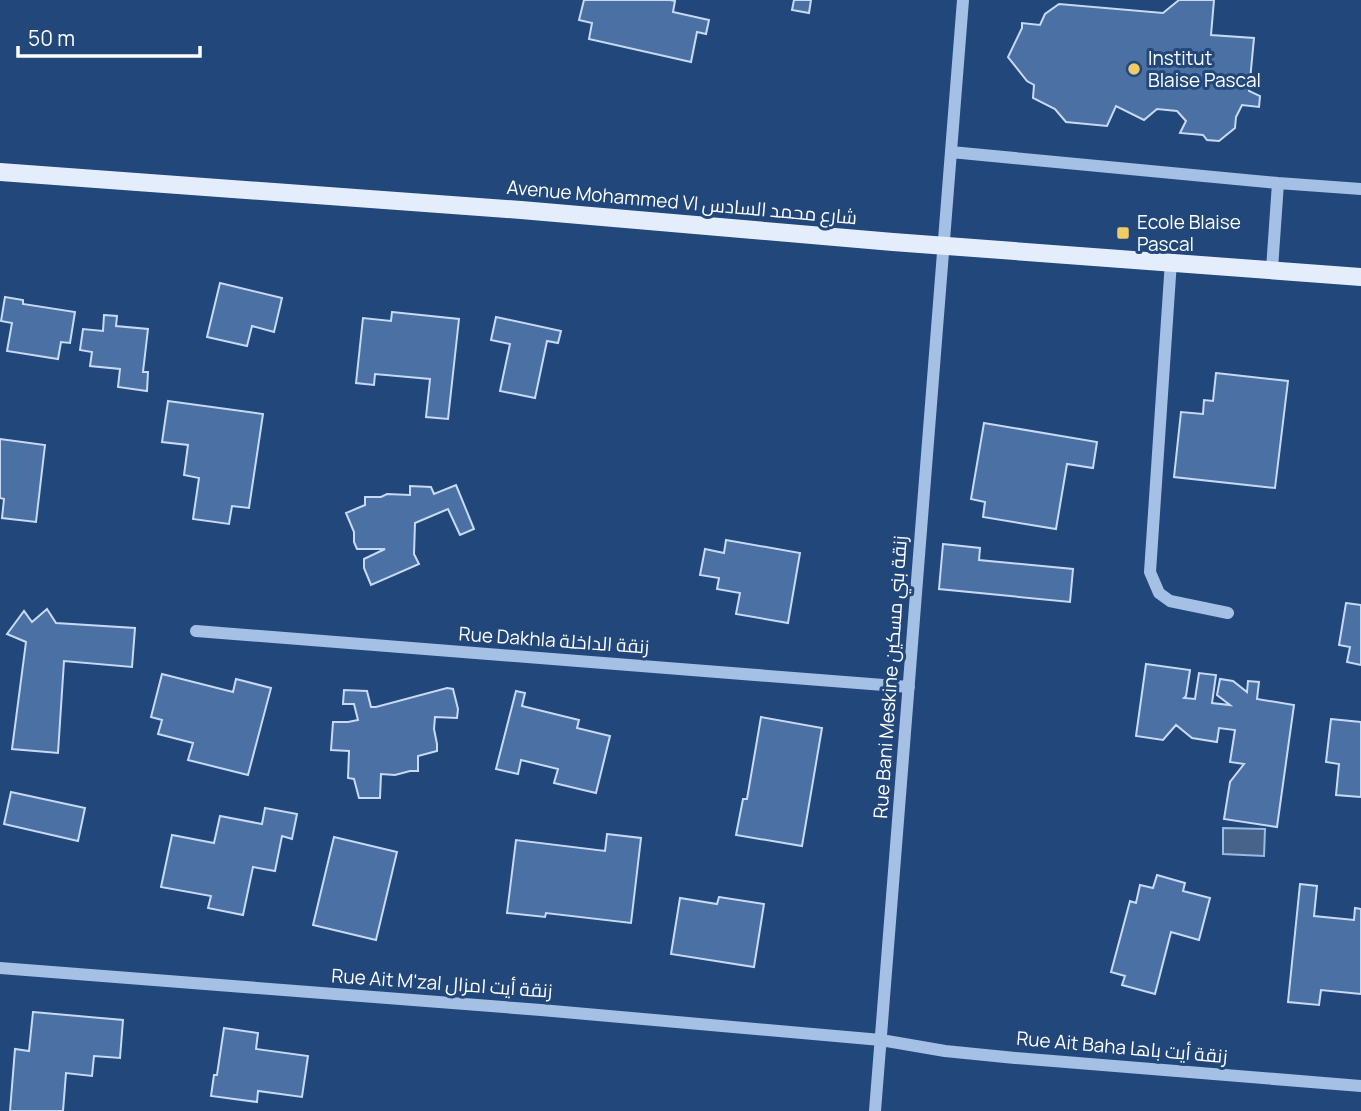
<svg xmlns="http://www.w3.org/2000/svg" width="1361" height="1111" viewBox="0 0 1361 1111" font-family="Manrope,Cairo,sans-serif">
<rect width="100%" height="100%" fill="#22477a"/>
<!-- water -->
<path fill="#486389" stroke="#98bbe6" stroke-width="2" d="M1223,828L1265,829L1264,856L1223,854Z"/>
<!-- building -->
<path fill="#4b70a3" stroke="#c7daf4" stroke-width="2" d="M584,0H670L675,1L673,12L709,20L706,34L697,32L691,62L589,39L592,23L579,20Z
M794,0H811L809,13L792,10Z
M1179,0H1214L1211,35L1254,38L1249,91L1260,96L1259,107L1242,105L1236,117L1235,128L1219,141L1207,140L1203,135L1180,133L1186,121L1177,111L1157,109L1144,120L1116,106L1107,126L1066,122L1055,109L1033,98L1034,85L1027,81L1008,57L1022,28V23L1040,25L1045,14L1059,4L1163,13Z
M220,283L282,298L274,332L252,326L247,346L207,337Z
M5,297L23,300V304L75,312L70,343L61,342L58,359L7,351L12,323L1,321Z
M392,312L459,319L448,419L426,417L430,379L375,374L374,385L356,383L363,318L391,321Z
M104,315L117,316L116,326L148,329L143,372H148L147,391L118,387L120,369L90,366L92,352L80,350L83,329L103,331Z
M496,317L561,331L558,343L547,341L535,398L500,391L510,344L491,340Z
M1216,373L1288,381L1275,488L1174,477L1181,412L1203,414L1204,400L1213,401Z
M168,401L263,414L249,508L232,506L229,524L193,519L199,478L184,475L188,445L162,442Z
M984,423L1097,442L1093,468L1067,464L1056,529L983,517L985,502L971,499Z
M0,439L45,445L36,522L2,518L4,499L0,498Z
M456,485L474,529L460,535L448,509L415,523L414,554L419,564L371,585L364,568V559L385,549H357L354,542V532L346,513L365,505V497H381L387,494L410,495V486L431,487L434,494Z
M726,540L800,553L788,623L736,614L740,593L717,589L719,578L700,575L705,549L724,553Z
M943,544L980,548L979,560L1073,569L1070,602L939,589Z
M1346,603L1361,605V665L1347,662L1350,647L1339,645Z
M47,609L56,623L135,628L132,667L64,661L58,753L12,749L26,642L7,634L24,611L32,622Z
M1146,664L1190,670L1186,696L1184,698L1195,699L1199,673L1216,675L1212,703L1230,705L1217,695L1220,679L1233,681L1247,692L1248,681L1259,682L1257,699L1294,705L1277,827L1224,819L1230,782L1244,764L1230,762L1235,730L1219,728L1217,742L1192,738L1176,725L1163,740L1136,736Z
M162,674L233,692L236,679L271,688L248,775L188,760L193,743L158,734L162,720L151,717Z
M447,688L453,689L458,709L457,718L435,717L434,729L437,744V751L418,756V771H410L395,775L381,774L380,798H359L354,779L348,778L349,751L331,750L333,722H348L358,720L354,704H343L344,690L367,691L371,707H376Z
M516,691L525,693L522,706L579,720L577,728L610,736L596,793L554,783L558,769L521,760L518,774L496,769Z
M761,717L822,728L802,846L736,835L743,799H747Z
M1331,719L1361,722V797L1336,795L1339,764L1326,762Z
M11,792L85,808L78,841L4,824Z
M265,808L297,814L292,839L282,836L275,871L253,867L243,915L208,908L211,896L161,887L172,835L214,843L220,816L262,824Z
M607,834L641,838L631,923L546,913L545,917L507,913L516,840L605,851Z
M334,837L397,852L376,940L313,925Z
M1157,875L1185,883L1183,891L1210,898L1199,940L1171,932L1155,994L1122,985L1125,976L1111,972L1130,901L1136,903L1140,885L1153,888Z
M1300,884L1317,886L1314,916L1354,920L1355,908L1361,909V994L1321,990L1319,1005L1288,1002Z
M719,897L764,904L754,967L671,954L680,898L717,904Z
M33,1012L123,1020L120,1058L94,1056L92,1076L66,1073L63,1111H10L15,1049L29,1051Z
M224,1028L258,1033L256,1049L308,1056L302,1097L258,1091L257,1102L211,1096L214,1075H217Z"/>
<g fill="none" stroke-linecap="round" stroke-linejoin="round">
<!-- minor -->
<path stroke="#a4c0e5" stroke-width="12" d="M951,152L1278,183L1361,189
M1171,261L1150,572L1159,593L1170,601L1228,613
M1272,269L1278,183
M196,631L909,687
M0,968L541,1010L881,1040L945,1051L1015,1058L1361,1086
M875,1111L963,0"/>
<!-- major -->
<path stroke="#e4edfc" stroke-width="18" d="M0,172L521,210L893,242L1361,277"/>
</g>
<!-- markers -->
<g fill="#f1cc66" stroke="#22477a" stroke-width="2.5">
<circle cx="1134" cy="69" r="7"/>
<rect x="1116" y="226" width="14" height="14" rx="3.5"/>
</g>
<g text-anchor="middle" stroke-width="6" stroke-linejoin="round" paint-order="stroke">
<!-- poi labels -->
<g font-size="19" fill="#fff" stroke="#22477a" text-anchor="start">
<text x="1148" y="65">Institut<tspan x="1148" dy="22">Blaise Pascal</tspan></text>
<text x="1137" y="229">Ecole Blaise<tspan x="1137" dy="22">Pascal</tspan></text>
</g>
<!-- street labels -->
<g font-size="19" fill="#fff" stroke="#22477a">
<text transform="translate(682 202) rotate(5)" y="7">Avenue Mohammed VI شارع محمد السادس</text>
<text transform="translate(554 640) rotate(4)" y="7">Rue Dakhla زنقة الداخلة</text>
<text transform="translate(890 677) rotate(-86)" y="7">Rue Bani Meskine زنقة بني مسكين</text>
<text transform="translate(442 983) rotate(4)" y="7">Rue Ait M'zal زنقة أيت امزال</text>
<text transform="translate(1122 1047) rotate(5)" y="7">Rue Ait Baha زنقة أيت باها</text>
</g>
</g>
<!-- scale -->
<path d="M18 46v10h182v-10" fill="none" stroke="#ffffff" stroke-width="3.5"/>
<text x="28" y="46" font-size="21" fill="#ffffff" stroke="#22477a" stroke-width="5" paint-order="stroke">50 m</text>
</svg>
